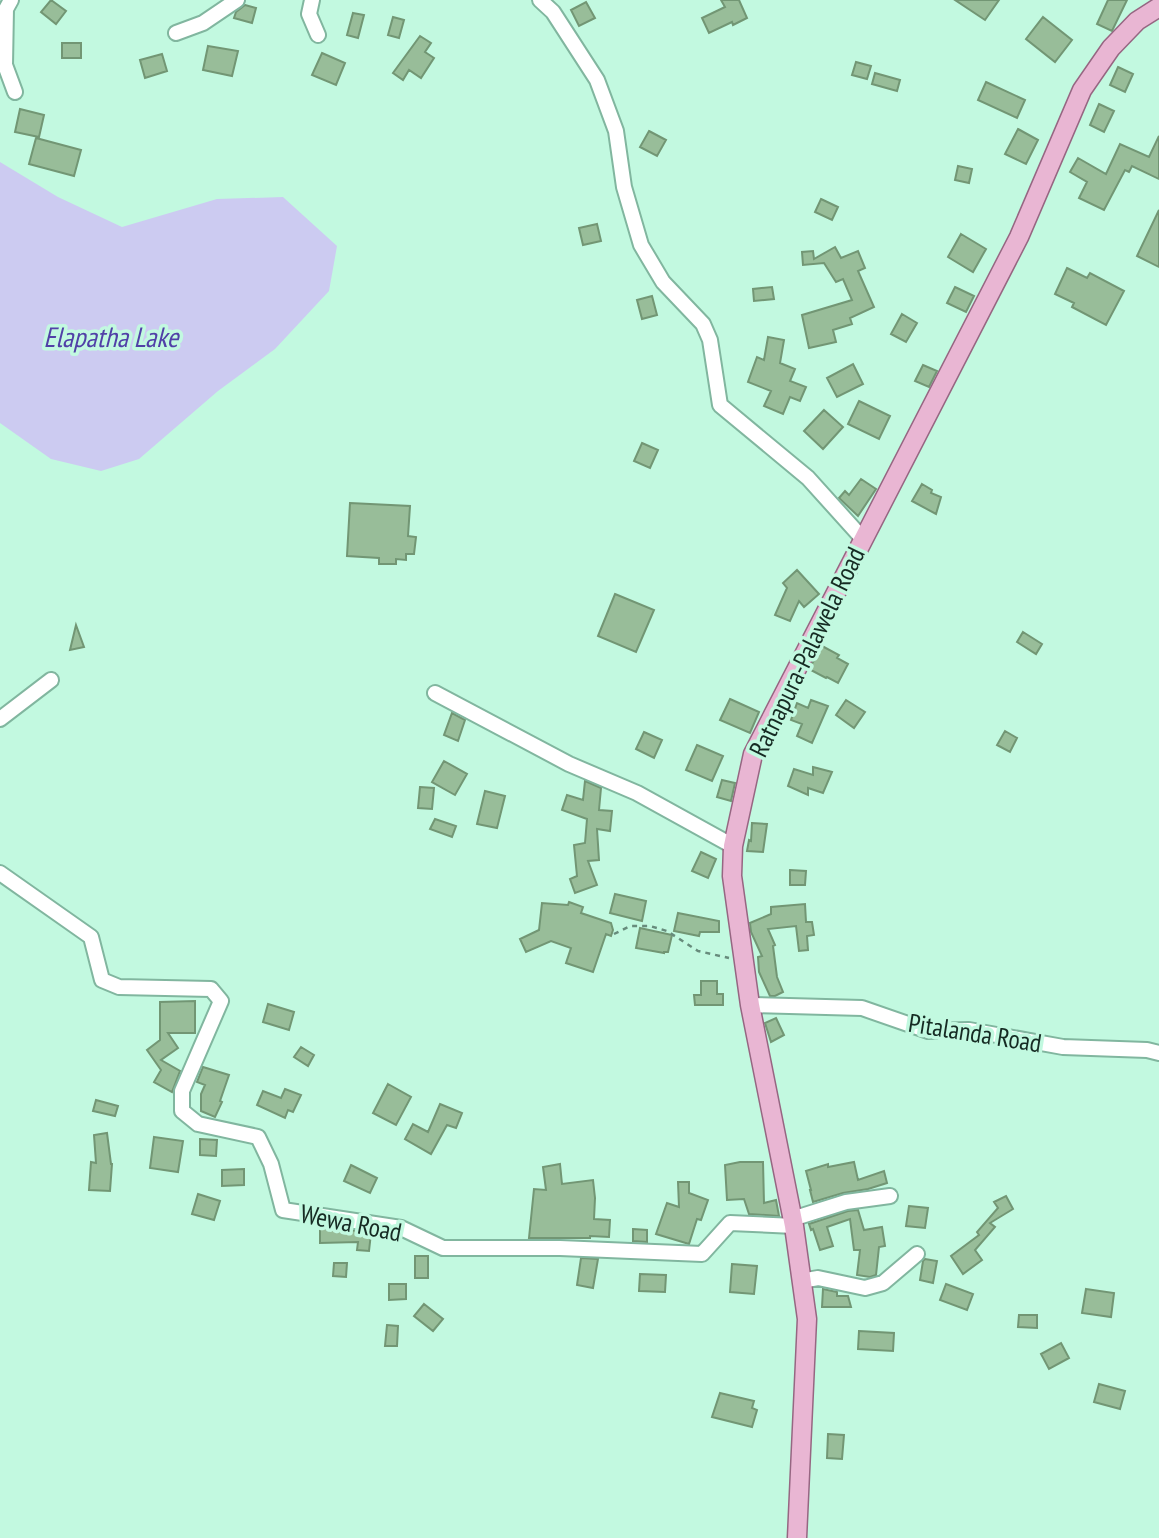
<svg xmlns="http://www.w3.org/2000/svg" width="1159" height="1538" viewBox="0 0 1159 1538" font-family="'PT Sans Narrow',sans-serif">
<rect width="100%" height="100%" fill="#c2f9e0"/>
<!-- water -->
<path fill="#cccbf1" d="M0,162L58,197L122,227L217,199L283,197L337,246L329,291L275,349L218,391L139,459L101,471L51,459L0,423Z"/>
<!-- building -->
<path fill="#98bd99" stroke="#729674" stroke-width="2" d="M51,0L66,11L56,24L41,12Z
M721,0H739L747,18L733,25L732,22L709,33L702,18L725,7Z
M955,0H999L985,20Z
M1108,0H1127L1112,31L1097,24Z
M586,2L595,18L579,26L571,10Z
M245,5L256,8L252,23L234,18L236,12Z
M353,13L364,15L358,38L347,35Z
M393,17L404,20L399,38L388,35Z
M1043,17L1072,40L1055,62L1026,39Z
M420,36L431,43L425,52L434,58L421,78L409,70L403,80L393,73Z
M62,43H81V58H62Z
M208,46L238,51L232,76L203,70Z
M322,53L345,63L336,85L312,75Z
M162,54L167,71L145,78L140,60Z
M856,62L871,66L867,79L852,75Z
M1118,67L1133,74L1125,92L1110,85Z
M875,73L900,80L897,91L872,84Z
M986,82L1025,100L1017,118L978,100Z
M1099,104L1114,111L1104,132L1090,125Z
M20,109L44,115L39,137L15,132Z
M1018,129L1038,140L1026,164L1005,154Z
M649,131L666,140L657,156L640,147Z
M1159,136V179L1132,166L1129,172L1125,170L1104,210L1079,198L1087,182L1070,172L1078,158L1106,174L1120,144L1149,157Z
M36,138L81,150L74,176L29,164Z
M958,166L972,169L969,183L955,180Z
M821,199L838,207L832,220L815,212Z
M1159,210V267L1137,256Z
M597,224L601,241L583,245L579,228Z
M961,234L986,249L973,272L948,257Z
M835,247L841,258L858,251L865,268L858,271L874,307L850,318L852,324L833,330L836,342L809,348L802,315L852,300L843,279L836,282L824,263L803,265L802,252L813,251L814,259Z
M1067,268L1087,278L1090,273L1124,291L1106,325L1072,307L1074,303L1055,294Z
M772,287L774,299L754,301L753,289Z
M955,287L974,296L966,312L947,303Z
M652,296L657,315L642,319L637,300Z
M902,314L917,323L906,342L891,334Z
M768,337L784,340L780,363L795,369L790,381L806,387L800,401L790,397L783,414L764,406L771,391L748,382L757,357L764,360Z
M853,364L863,384L837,397L827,378Z
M923,365L937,371L929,387L915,381Z
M859,401L890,416L879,439L848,424Z
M824,410L843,427L823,449L804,431Z
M642,443L658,450L650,468L634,461Z
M861,479L876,489L858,516L839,498L845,491L849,495Z
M922,484L932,490L931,493L941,497L936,514L912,501Z
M350,503L410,506L408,536L416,537L414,554H406V560L396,559V564H379V558L347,556Z
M797,570L819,594L804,607L799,601L790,621L775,615L787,588L783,583Z
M615,594L654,610L636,652L598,636Z
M76,625L84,647L70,650Z
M1023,632L1042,644L1036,654L1017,642Z
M822,646L839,655L837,658L848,664L838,683L827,677L826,678L809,669Z
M730,699L759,712L750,733L720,720Z
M811,700L828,706L812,743L797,736L802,724L791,720L797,703L808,708Z
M846,700L865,712L854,728L836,715Z
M452,713L465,720L458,741L444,735Z
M1005,731L1017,738L1010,752L997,745Z
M644,732L662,740L654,758L636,749Z
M697,745L723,756L712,781L686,770Z
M444,761L467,774L455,795L432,782Z
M813,767L832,772L823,793L808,788V795L788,786L794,769L813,775Z
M722,780L735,783L731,801L717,797Z
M585,781L601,788L599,810L612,811L610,831L597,829L599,860L588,861L597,885L575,893L570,879L577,876L574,845L585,843L587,819L562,810L567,795L583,800Z
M420,787L434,788L432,809L418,808Z
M485,791L505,796L497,828L477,824Z
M435,819L456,826L452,837L430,829Z
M752,823L767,824L763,852L747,851L749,840L751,841Z
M701,852L716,859L708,878L692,871Z
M790,870L806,871L805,885H790Z
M615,894L646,901L642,921L610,913Z
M569,902L583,907L581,913L611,923L613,930L611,936L606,934L593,972L566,963L571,948L551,941L526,952L520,939L539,930L542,903L568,905Z
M805,904L806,922H812L814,935L807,936L808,950L799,951L796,926L768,929L775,945L773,946L777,977L783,992L775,996H770L759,972L758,957L762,956L751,932L750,923L771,914V907Z
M678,913L719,921V932H700L699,936L674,931Z
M640,928L672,935L668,952H664V953L636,948Z
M701,981H717V994H723V1005H695L694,995H701Z
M195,1001V1033H168L178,1048L161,1060L180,1071L172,1092L154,1082L161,1070L147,1050L160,1040V1002Z
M268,1004L294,1012L289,1030L263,1022Z
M776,1018L784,1035L771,1042L765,1023Z
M301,1047L314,1055L308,1066L294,1057Z
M203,1067L229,1075L220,1101L222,1102L215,1117L201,1111V1094L205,1085L197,1082Z
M388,1084L411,1097L396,1125L373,1113Z
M285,1089L301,1095L293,1112L288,1110L285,1118L257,1105L263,1091L281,1098Z
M96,1100L118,1106L115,1116L93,1111Z
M440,1104L462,1113L456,1128L447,1125L431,1154L405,1139L413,1124L428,1132Z
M107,1133L111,1164H112L110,1191L89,1190L91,1162L96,1163L94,1135Z
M154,1137L183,1141L178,1172L150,1168Z
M200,1139L217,1140L216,1156L200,1155Z
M740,1162H763L764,1203L776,1200L779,1216L749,1214L744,1199L727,1200L725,1165Z
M854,1162L858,1180L884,1171L887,1183L868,1189L843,1193L813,1202L810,1190H811L806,1171L828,1164V1167Z
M560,1164L562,1184L593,1180L595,1198L594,1219L610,1220L609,1237L590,1236V1238H529L534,1189L546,1190L543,1167Z
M351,1165L377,1178L370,1193L344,1181Z
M244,1169V1185L222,1186V1170Z
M678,1182H689V1193L708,1200L701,1220L697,1219L689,1244L656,1234L667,1203L679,1207Z
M198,1194L220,1201L214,1220L192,1214Z
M1006,1196L1013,1209L990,1223L995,1227L975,1250L982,1260L963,1274L951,1256L979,1235L977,1232L998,1208L994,1202Z
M909,1206L928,1208L925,1228L906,1226Z
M858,1210L864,1230L882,1227L885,1246L879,1247L876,1275L870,1277L857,1275L860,1250H854L850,1219L827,1227L833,1246L820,1250L813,1229L811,1230L809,1224L848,1211Z
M320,1226L371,1233L369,1251L357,1250L358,1242L320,1243Z
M633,1229L647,1230V1242L633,1241Z
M415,1256H428V1278H415Z
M581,1258L598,1259L593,1288L577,1285Z
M925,1259L937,1261L933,1283L920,1280L923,1261Z
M334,1263H347L346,1277L333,1276Z
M732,1264L757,1266L754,1294L730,1292Z
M640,1274L666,1275L665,1292L639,1291Z
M389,1284H406V1299L389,1300Z
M946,1284L973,1294L967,1310L940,1300Z
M823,1289L837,1292V1296H848L851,1307H822Z
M1086,1289L1114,1293L1111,1317L1082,1313Z
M424,1304L443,1319L433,1331L414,1316Z
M1019,1315H1037V1328L1018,1327Z
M387,1325L398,1326L397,1346H385Z
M859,1331L894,1333L893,1351L858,1349Z
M1061,1343L1069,1358L1049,1369L1041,1354Z
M1099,1384L1125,1391L1120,1409L1094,1402Z
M720,1393L754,1401L752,1408L757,1410L752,1427L712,1417Z
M828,1434L844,1435L842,1459L827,1458Z"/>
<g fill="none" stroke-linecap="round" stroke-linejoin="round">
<defs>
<path id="minor" d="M11,0L6,9L5,65L15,92
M312,0L309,14L318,35
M540,0L553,12L597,80L616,131L624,187L641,245L663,282L703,324L710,340L720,405L808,478L863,539
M176,33L203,23L237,0
M435,693L569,764L637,793L733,846
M0,719L51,680
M0,873L91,937L102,980L119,987L211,989L221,1001L182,1091V1111L198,1124L258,1137L271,1164L283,1210L401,1228L443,1248H560L702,1254L730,1223L794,1226
M750,1005L862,1008L928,1031L969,1030L1063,1047L1147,1050L1159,1053
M792,1219L846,1202L890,1196
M801,1281L818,1278L865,1288L883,1283L917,1254"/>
<path id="major" d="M797,1538L807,1319L794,1226L750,1005L732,876L733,846L753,754L1019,237L1082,90L1111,48L1137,21L1159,7"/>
</defs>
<!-- minor casing -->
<use href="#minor" stroke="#81b69f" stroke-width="18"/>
<!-- major casing -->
<use href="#major" stroke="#966682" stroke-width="21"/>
<!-- path -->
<path stroke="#678c7c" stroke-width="2.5" stroke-dasharray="5 5" stroke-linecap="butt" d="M614,934L630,926H650L667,931L698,951L729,958"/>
<!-- minor -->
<use href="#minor" stroke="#fff" stroke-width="14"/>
<!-- major -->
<use href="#major" stroke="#e9b6d3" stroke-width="18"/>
</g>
<g text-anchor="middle" stroke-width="7" stroke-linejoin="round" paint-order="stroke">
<!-- street labels -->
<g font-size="26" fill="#162b23" stroke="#c2f9e0">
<text transform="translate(807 652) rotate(-64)" y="9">Ratnapura-Palawela Road</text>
<text transform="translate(975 1033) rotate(9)" y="9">Pitalanda Road</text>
<text transform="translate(351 1223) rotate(11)" y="9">Wewa Road</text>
</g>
<!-- water labels -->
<g font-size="28" font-style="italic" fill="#5140a7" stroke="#c2f9e0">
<text x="111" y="347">Elapatha Lake</text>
</g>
</g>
</svg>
